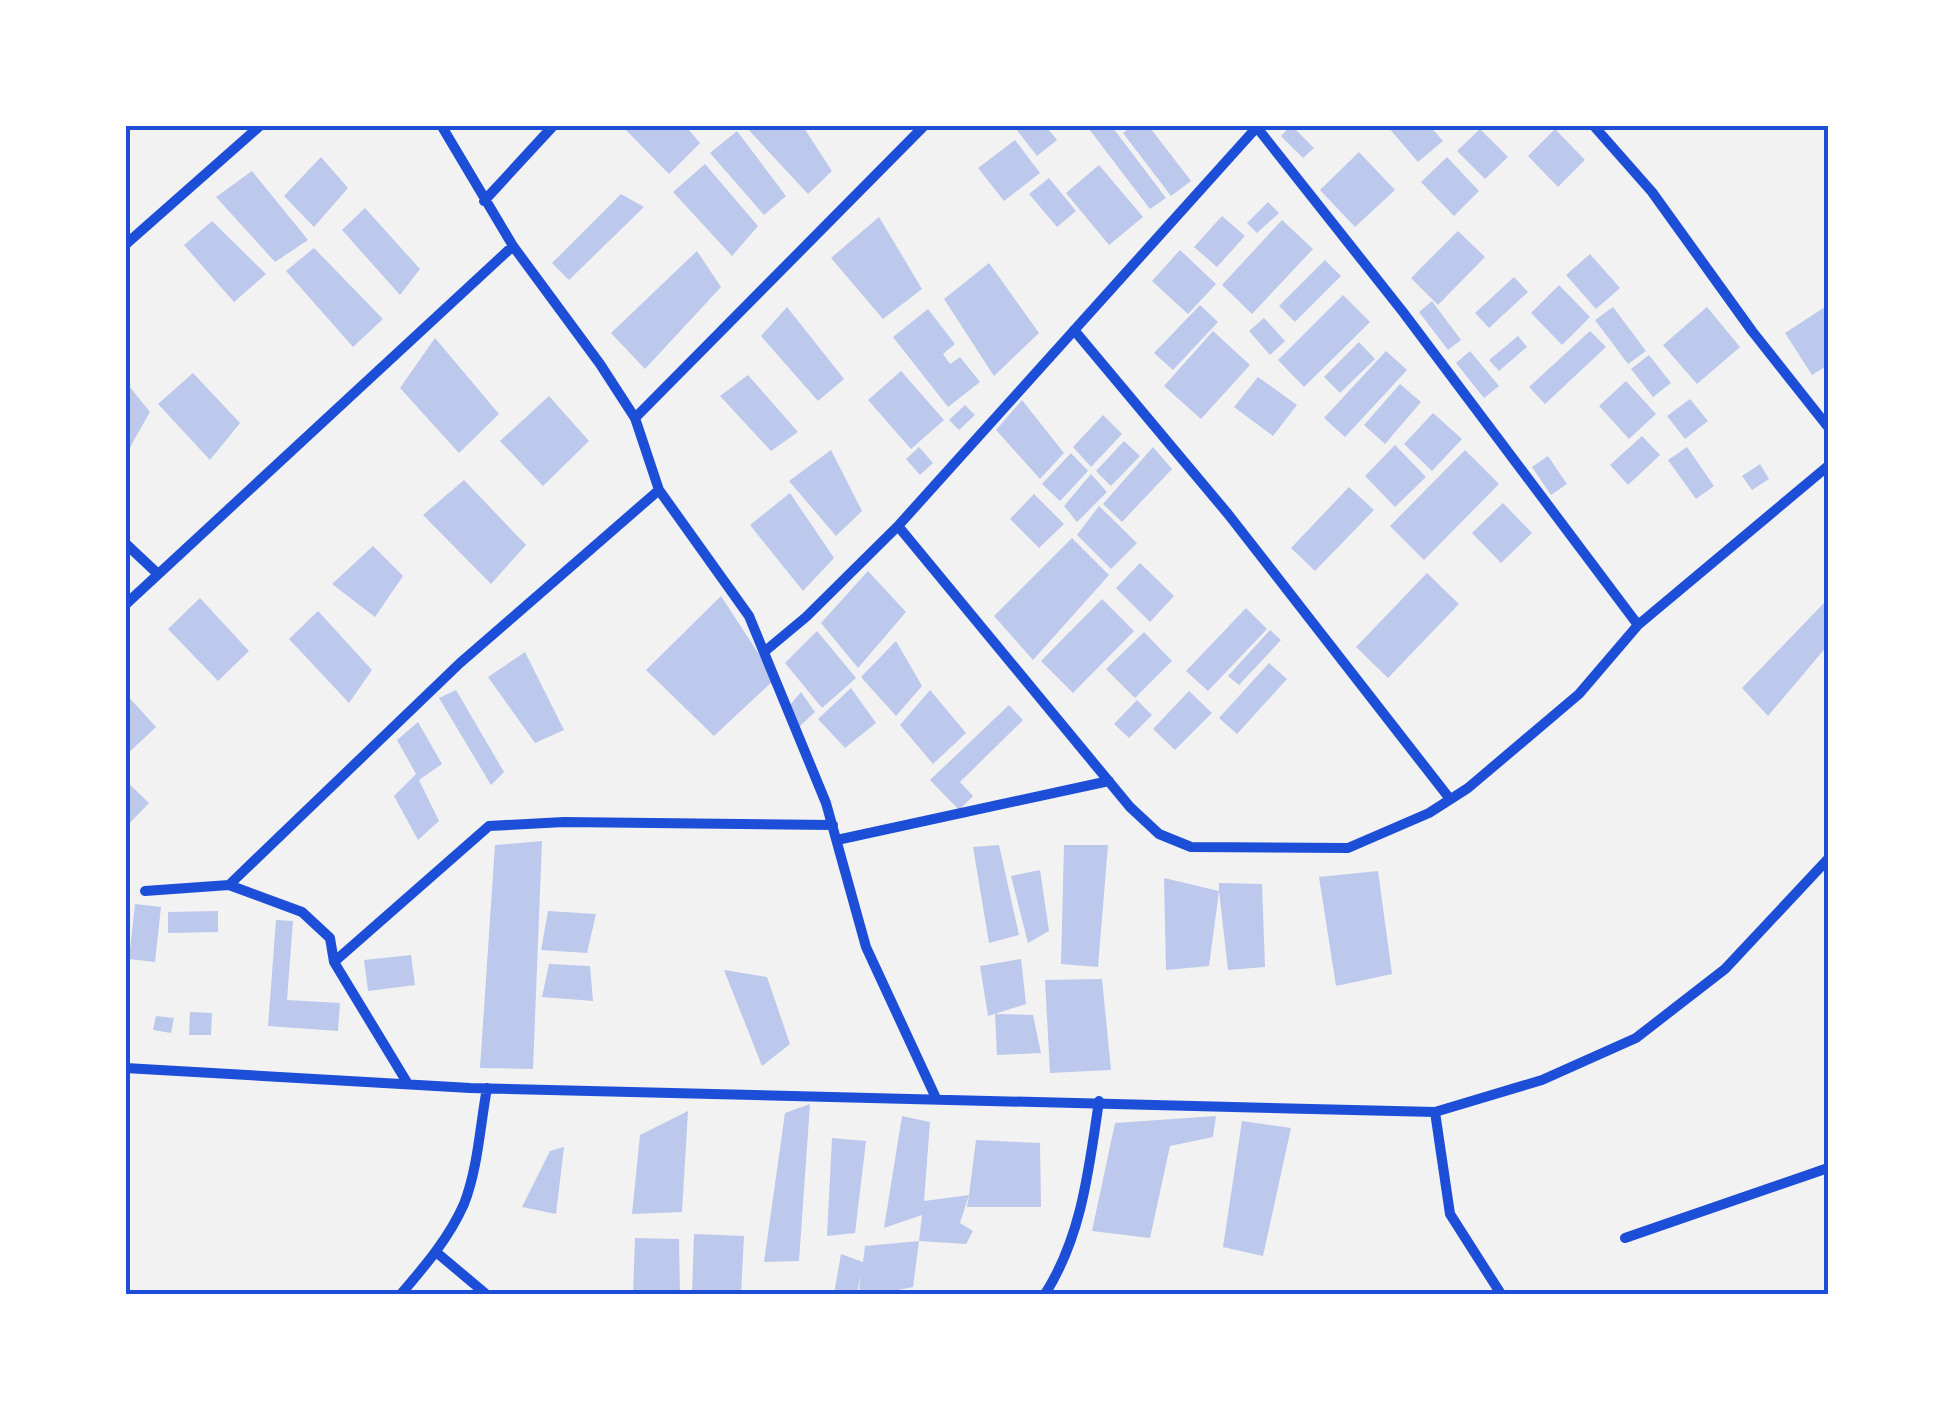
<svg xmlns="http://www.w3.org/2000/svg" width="1953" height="1419" viewBox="0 0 1953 1419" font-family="'Zilla Slab',serif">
<rect width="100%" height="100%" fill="#f2f2f2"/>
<!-- building -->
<path fill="#bdc9ec" d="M621,125H685L700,143L669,174Z
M744,125H802L832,171L808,194Z
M1013,125H1045L1057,140L1037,156Z
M1086,125H1117L1113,128L1166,198L1150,209Z
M1133,125H1148L1191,181L1171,196L1123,133Z
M1291,125L1314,148L1303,158L1281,136Z
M1390,125H1429L1443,141L1418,162L1388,127Z
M1480,129L1508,157L1485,179L1457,151Z
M1555,129L1585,160L1558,187L1528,156Z
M737,131L786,196L764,215L710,153Z
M1015,140L1040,173L1004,201L978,168Z
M1359,152L1395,190L1355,227L1320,190Z
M321,157L348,188L314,227L284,196Z
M1447,157L1479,191L1454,216L1421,182Z
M705,164L758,226L732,256L673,192Z
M1099,165L1143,217L1109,245L1066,193Z
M252,171L308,240L275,262L216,197Z
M1049,178L1076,211L1057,227L1029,194Z
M621,194L644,207L569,280L552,263Z
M1268,202L1279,213L1257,233L1247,223Z
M365,208L420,269L400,295L342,230Z
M1222,216L1245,236L1217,267L1194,247Z
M879,217L922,289L883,319L831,258Z
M1282,220L1313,249L1252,314L1222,285Z
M212,221L266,274L234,302L184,245Z
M1458,231L1485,257L1438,305L1411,278Z
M314,248L383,319L353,347L286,271Z
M1180,250L1216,284L1188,314L1152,281Z
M697,251L721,287L645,369L611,333Z
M1590,254L1620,288L1596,309L1566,275Z
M1325,260L1341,276L1295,322L1279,306Z
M989,263L1039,333L994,376L944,299Z
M1514,277L1528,292L1489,328L1475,313Z
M1559,285L1590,317L1562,345L1531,313Z
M1343,295L1370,322L1304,387L1278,360Z
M1432,301L1461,340L1448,350L1419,312Z
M1200,305L1218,322L1173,370L1154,353Z
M1828,305V365L1812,375L1785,333Z
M787,307L844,379L818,401L761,336Z
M1613,307L1646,351L1628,364L1595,320Z
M1707,307L1740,347L1697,384L1663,345Z
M928,309L955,344L943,354L950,364L960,357L980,382L948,407L893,337Z
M1264,318L1285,341L1270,355L1249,331Z
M1213,331L1250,365L1201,419L1164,386Z
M1590,331L1606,347L1545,404L1529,387Z
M1518,336L1527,347L1499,371L1489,360Z
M435,338L499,414L459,453L400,388Z
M1359,342L1375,359L1340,393L1324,377Z
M1386,351L1407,370L1345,437L1324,418Z
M1470,351L1499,386L1484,398L1456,363Z
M1649,355L1671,383L1653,397L1631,369Z
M901,371L944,420L911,449L868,400Z
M193,373L240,423L210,460L158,404Z
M748,375L798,432L771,451L720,396Z
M1258,377L1297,405L1273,436L1234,407Z
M125,381L150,412L129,449L125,444Z
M1626,381L1656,414L1629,439L1599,406Z
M1400,384L1421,402L1385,444L1364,425Z
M549,396L589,441L543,486L500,441Z
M1690,399L1708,421L1685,439L1667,416Z
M1022,400L1064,453L1040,479L996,430Z
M965,405L975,415L959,430L949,420Z
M1433,413L1462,439L1432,471L1404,444Z
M1103,415L1122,434L1091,467L1073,447Z
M1642,436L1660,455L1628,485L1610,465Z
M1124,441L1140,456L1111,486L1096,471Z
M1395,445L1426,477L1395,507L1365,476Z
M919,447L933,463L920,475L906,459Z
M1153,447L1172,469L1122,522L1103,504Z
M1687,447L1714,486L1696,499L1668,460Z
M831,450L862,511L836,536L789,481Z
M1465,450L1499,484L1424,560L1390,526Z
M1071,453L1088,471L1060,501L1042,484Z
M1548,456L1567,484L1551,495L1532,467Z
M1760,464L1769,479L1752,490L1742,476Z
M1091,474L1107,492L1077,522L1064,506Z
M464,480L526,545L491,584L423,515Z
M1349,487L1374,510L1315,571L1291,548Z
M790,493L834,558L803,591L750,525Z
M1034,494L1064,524L1039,548L1010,519Z
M1503,503L1532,533L1501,563L1472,533Z
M1099,506L1137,543L1111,569L1077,535Z
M1072,538L1109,575L1033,660L994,616Z
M373,546L403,576L375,617L332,584Z
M1140,563L1174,596L1150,622L1116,588Z
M868,571L906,612L858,668L821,623Z
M1427,573L1459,604L1388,678L1356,647Z
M721,596L775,679L714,736L646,670Z
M200,598L249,651L218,681L168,629Z
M1102,599L1134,631L1073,693L1041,661Z
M1824,603L1828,607V645L1768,716L1742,688Z
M1246,608L1267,629L1208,691L1186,671Z
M318,611L372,670L349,703L289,639Z
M1270,630L1281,640L1239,685L1228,676Z
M817,631L856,678L822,708L785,663Z
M1144,632L1172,661L1135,698L1106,669Z
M896,641L922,686L896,716L861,677Z
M525,652L564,730L535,743L488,677Z
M1269,663L1287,679L1237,734L1219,718Z
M851,688L876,723L845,748L818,719Z
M456,690L504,772L491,785L439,698Z
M930,690L966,733L933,764L900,725Z
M1189,691L1212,713L1175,750L1153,729Z
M801,692L815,712L799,727L790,705Z
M125,693L156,727L125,756Z
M1137,700L1152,715L1129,738L1114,724Z
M1009,705L1023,720L960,782L973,796L959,810L930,780Z
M418,722L442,764L419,780L439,821L418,840L394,796L416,774L397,740Z
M125,780L149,803L125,828Z
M542,841L533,1069L480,1068L495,845Z
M999,845L1019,935L989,943L973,847Z
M1064,845H1108L1098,967L1061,964Z
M1040,870L1049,931L1028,943L1011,876Z
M1378,871L1392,974L1336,986L1319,877Z
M1164,878L1219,891V883L1262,884L1265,967L1228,970L1219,891L1209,966L1166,970Z
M135,904L161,907L155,962L129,959Z
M218,911V932L168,933V912Z
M548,911L596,914L587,953L541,950Z
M276,920L293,921L287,1000L340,1003L338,1031L268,1026Z
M411,955L415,985L368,991L364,960Z
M1021,959L1026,1004L988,1016L980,966Z
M549,964L590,966L593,1001L542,997Z
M724,970L767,977L790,1044L762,1066Z
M1102,979L1111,1070L1050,1073L1045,980Z
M190,1012L212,1013L211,1035H189Z
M995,1014L1033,1015L1041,1053L997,1055Z
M156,1016L174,1018L171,1033L153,1030Z
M810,1104L799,1261L764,1262L785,1113Z
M688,1111L682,1212L632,1214L640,1135Z
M902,1116L930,1122L924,1201L969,1195L976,1140L1040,1143L1041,1207H967L969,1195L960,1223L973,1231L966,1244L919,1241L922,1215L884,1228Z
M1216,1116L1213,1137L1170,1146L1150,1238L1092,1231L1115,1123Z
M1242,1121L1291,1128L1263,1256L1223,1247Z
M832,1138L866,1141L855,1233L827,1236Z
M564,1147L556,1214L522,1207L550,1151Z
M694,1234L744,1236L741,1294H692Z
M635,1238L679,1239L680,1294H633Z
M919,1241L913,1287L879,1294H859L860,1277L857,1294H834L841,1254L863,1262L865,1246Z"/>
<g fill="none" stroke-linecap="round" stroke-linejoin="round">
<!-- minor -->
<path stroke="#1d4ed8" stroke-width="10" d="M441,125L513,246L600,364L635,418L659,490L749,616L826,803L866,947L936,1098
M1255,125L1403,312L1638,625
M1593,125L1652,192L1752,331L1828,427
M484,201L554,125
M125,245L261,125
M1074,330L1228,514L1450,799
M635,418L925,125
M898,526L1130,807L1159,834L1191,847L1348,848L1429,813L1468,788L1579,694L1638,625L1828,466
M125,543L158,574
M125,605L513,246
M764,652L806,617L898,526L1257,127
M837,840L1109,781
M229,885L460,663L659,490
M145,891L229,885L302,912L330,938L334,962L408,1084
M334,962L489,826L564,822L833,825
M125,1068L470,1088L1435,1112L1542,1080L1636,1038L1725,969L1828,859
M1435,1112L1450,1214L1501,1294
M1625,1238L1828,1168
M436,1252L486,1294
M401,1294C425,1266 449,1238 464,1204C478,1168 480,1126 487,1088
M1045,1294C1082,1236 1089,1168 1099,1101"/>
</g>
<!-- border -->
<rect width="1953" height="1419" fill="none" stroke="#ffffff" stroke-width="255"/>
<rect x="128" y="128" width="1698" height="1164" fill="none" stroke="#1d4ed8" stroke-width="4"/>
</svg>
